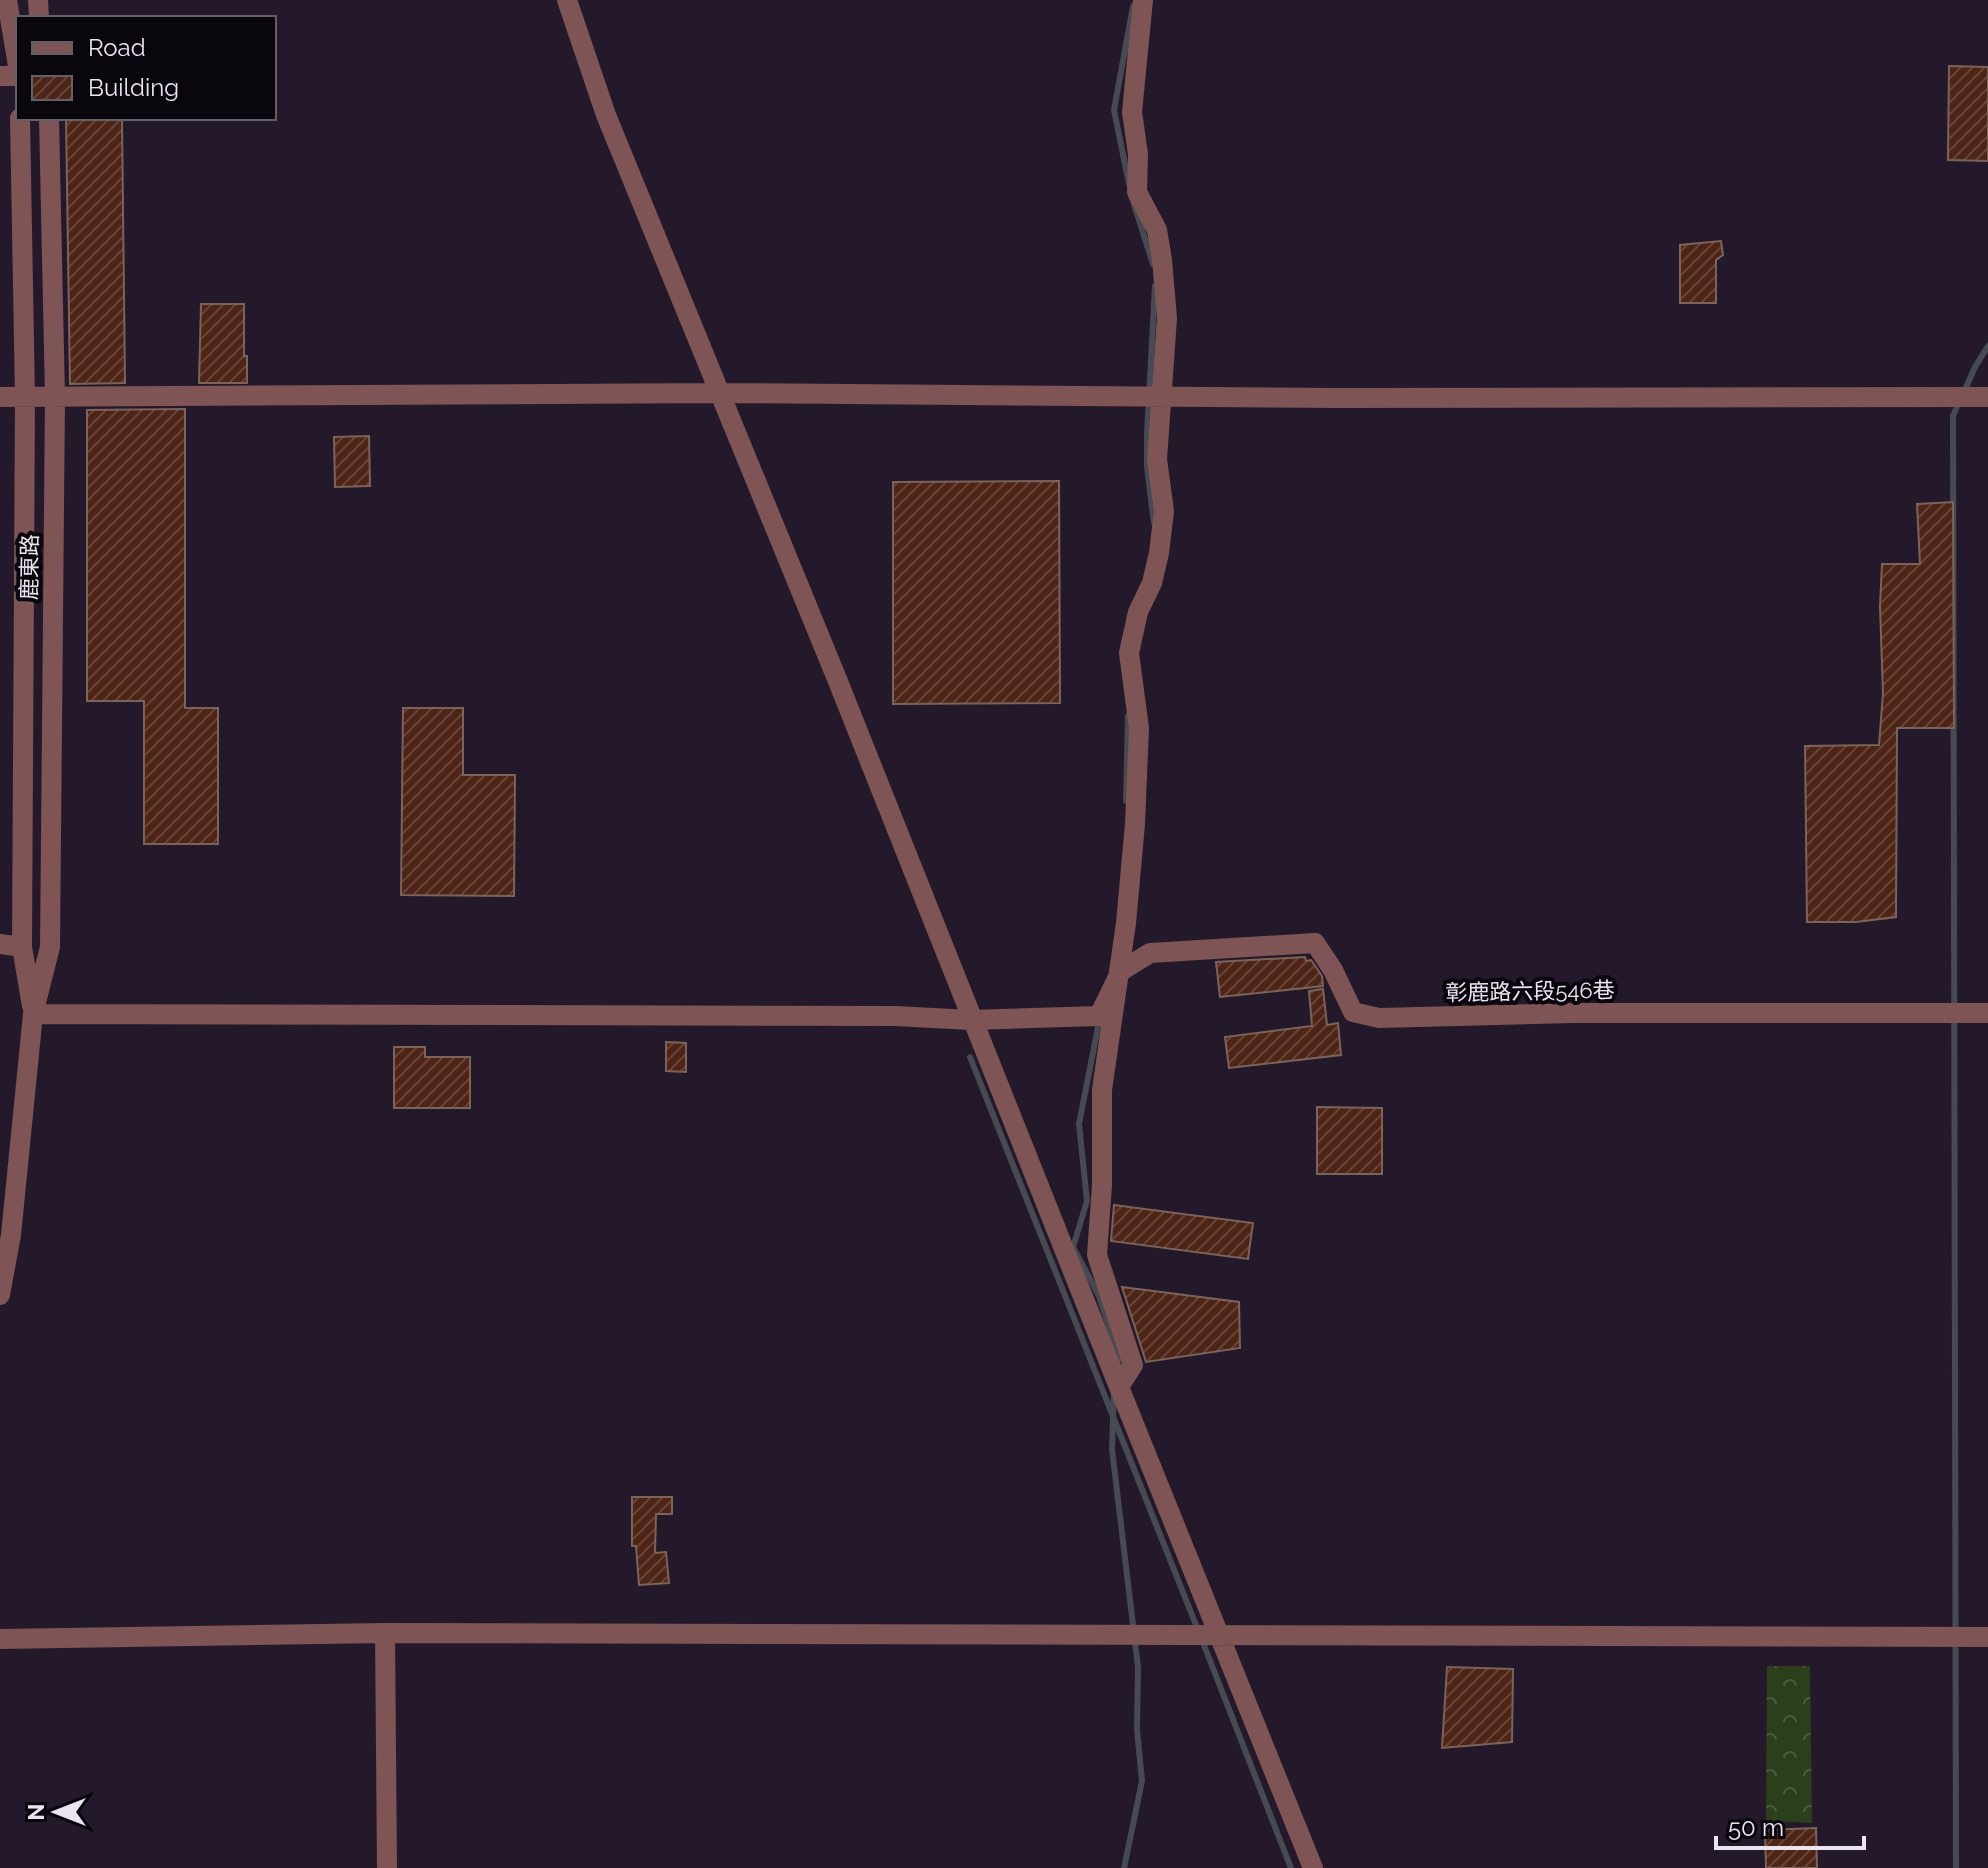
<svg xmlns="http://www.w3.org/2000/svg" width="1988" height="1868" viewBox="0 0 1988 1868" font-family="Raleway,'Noto Sans TC',sans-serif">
<defs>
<pattern id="forest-crowns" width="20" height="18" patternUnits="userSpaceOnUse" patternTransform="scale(2)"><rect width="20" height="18" fill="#2c3f1c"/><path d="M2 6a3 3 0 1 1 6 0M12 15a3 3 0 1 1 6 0" fill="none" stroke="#4b5b3d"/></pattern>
<pattern id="building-hatch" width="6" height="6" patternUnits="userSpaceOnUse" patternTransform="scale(2)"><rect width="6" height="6" fill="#4d2415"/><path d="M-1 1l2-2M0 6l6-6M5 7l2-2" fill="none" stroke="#674437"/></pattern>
</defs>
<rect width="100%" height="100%" fill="#23192a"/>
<!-- forest -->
<path fill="url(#forest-crowns)" d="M1767,1666H1810L1812,1823L1766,1821Z"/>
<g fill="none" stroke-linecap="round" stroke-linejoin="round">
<!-- stream -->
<path stroke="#464a52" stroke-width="6" d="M1129,184L1114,110L1133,6
M1132,198L1153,264
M1964,392L1975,367L1988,346
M1154,523L1147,467V434L1155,286
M1126,801L1128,716
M1099,1022L1079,1124L1087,1201L1073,1247L1099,1296L1119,1358L1118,1364
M970,1057L1198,1630
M1114,1391L1112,1449L1138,1667L1137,1729L1142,1781L1124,1868
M1202,1640L1291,1868
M1956,1868L1953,416L1959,402"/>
</g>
<!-- building -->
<path fill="url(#building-hatch)" stroke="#7c635a" stroke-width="2" d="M1949,66L1988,67V161L1948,160Z
M66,118H122L125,383L70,384Z
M1721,241L1723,255L1716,260V303H1680V245Z
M201,304H244V356H247V383H199Z
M185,409V708H218V844H144V701H87V410Z
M369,436L370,486L335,487L334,437Z
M1059,481L1060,703L893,704V482Z
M1953,502L1954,728H1897L1896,917L1856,922H1807L1805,746L1879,745L1883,693L1880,606L1882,564H1920L1917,504Z
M403,708H463V775H515L514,896L401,895Z
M1305,957L1306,961L1311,960L1322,976L1323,986L1220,997L1216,962Z
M1323,989L1327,1025L1338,1023L1341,1055L1229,1068L1225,1037L1312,1026L1309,991Z
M666,1042L686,1043V1072L666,1071Z
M394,1047H425V1057H470V1108H394Z
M1317,1107L1382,1108V1174H1317Z
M1114,1205L1253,1223L1248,1259L1111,1241Z
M1122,1287L1239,1302L1240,1348L1146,1362Z
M632,1497H672V1514H656L655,1553L666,1552L669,1583L639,1585L636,1546H632Z
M1447,1667L1513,1669L1512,1742L1442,1748Z
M1816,1828L1817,1868H1766L1765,1830Z"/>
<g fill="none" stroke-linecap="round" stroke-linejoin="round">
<!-- minor -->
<path stroke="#7e5455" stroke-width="20" d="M7,0L18,66
M38,0L39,18
M567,0L606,115L837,679L1119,1387
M1143,0L1132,112L1138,154L1137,192L1157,230L1162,260L1167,318L1157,459L1164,511L1159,553L1152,583L1138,612L1129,653L1139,728L1135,824L1126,923L1102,1090V1185L1097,1255L1133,1365L1119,1387L1313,1868
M0,76H18
M20,118L25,397L22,947L32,1006
M0,397L719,393L1337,398L1988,397
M0,944L22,947
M33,1014L895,1016L971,1020L1099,1016L1121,971L1150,953L1315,943L1333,970L1353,1012L1379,1018L1573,1013H1988
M0,1295L11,1235L33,1014L50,947L55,397L49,118
M385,1633L387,1868
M0,1639L385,1633L1988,1637"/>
</g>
<g text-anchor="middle" stroke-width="8" stroke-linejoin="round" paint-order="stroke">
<!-- street labels -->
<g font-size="22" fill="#eae4f0" stroke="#0a060d">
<text transform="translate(29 567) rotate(-89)" y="8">鹿東路</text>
<text transform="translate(1530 991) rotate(-1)" y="8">彰鹿路六段546巷</text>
</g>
</g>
<!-- legend -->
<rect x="16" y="16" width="260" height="104" fill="#0a060d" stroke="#645f68" stroke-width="2"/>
<rect x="32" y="42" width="40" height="12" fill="#7e5455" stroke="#645f68" stroke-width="2"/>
<text x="88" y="56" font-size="24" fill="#eae4f0">Road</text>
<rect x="32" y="76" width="40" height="24" fill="url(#building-hatch)" stroke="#645f68" stroke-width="2"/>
<text x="88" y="96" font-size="24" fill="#eae4f0">Building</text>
<!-- north arrow -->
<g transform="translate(56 1812) rotate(270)" stroke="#0a060d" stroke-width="6" paint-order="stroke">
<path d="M0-6L14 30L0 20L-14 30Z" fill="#eae4f0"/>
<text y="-12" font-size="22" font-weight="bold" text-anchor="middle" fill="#eae4f0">N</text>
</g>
<!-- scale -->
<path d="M1716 1836v12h148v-12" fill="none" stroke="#eae4f0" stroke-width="4"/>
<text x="1728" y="1836" font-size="24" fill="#eae4f0" stroke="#0a060d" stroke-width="6" paint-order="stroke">50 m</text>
</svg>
